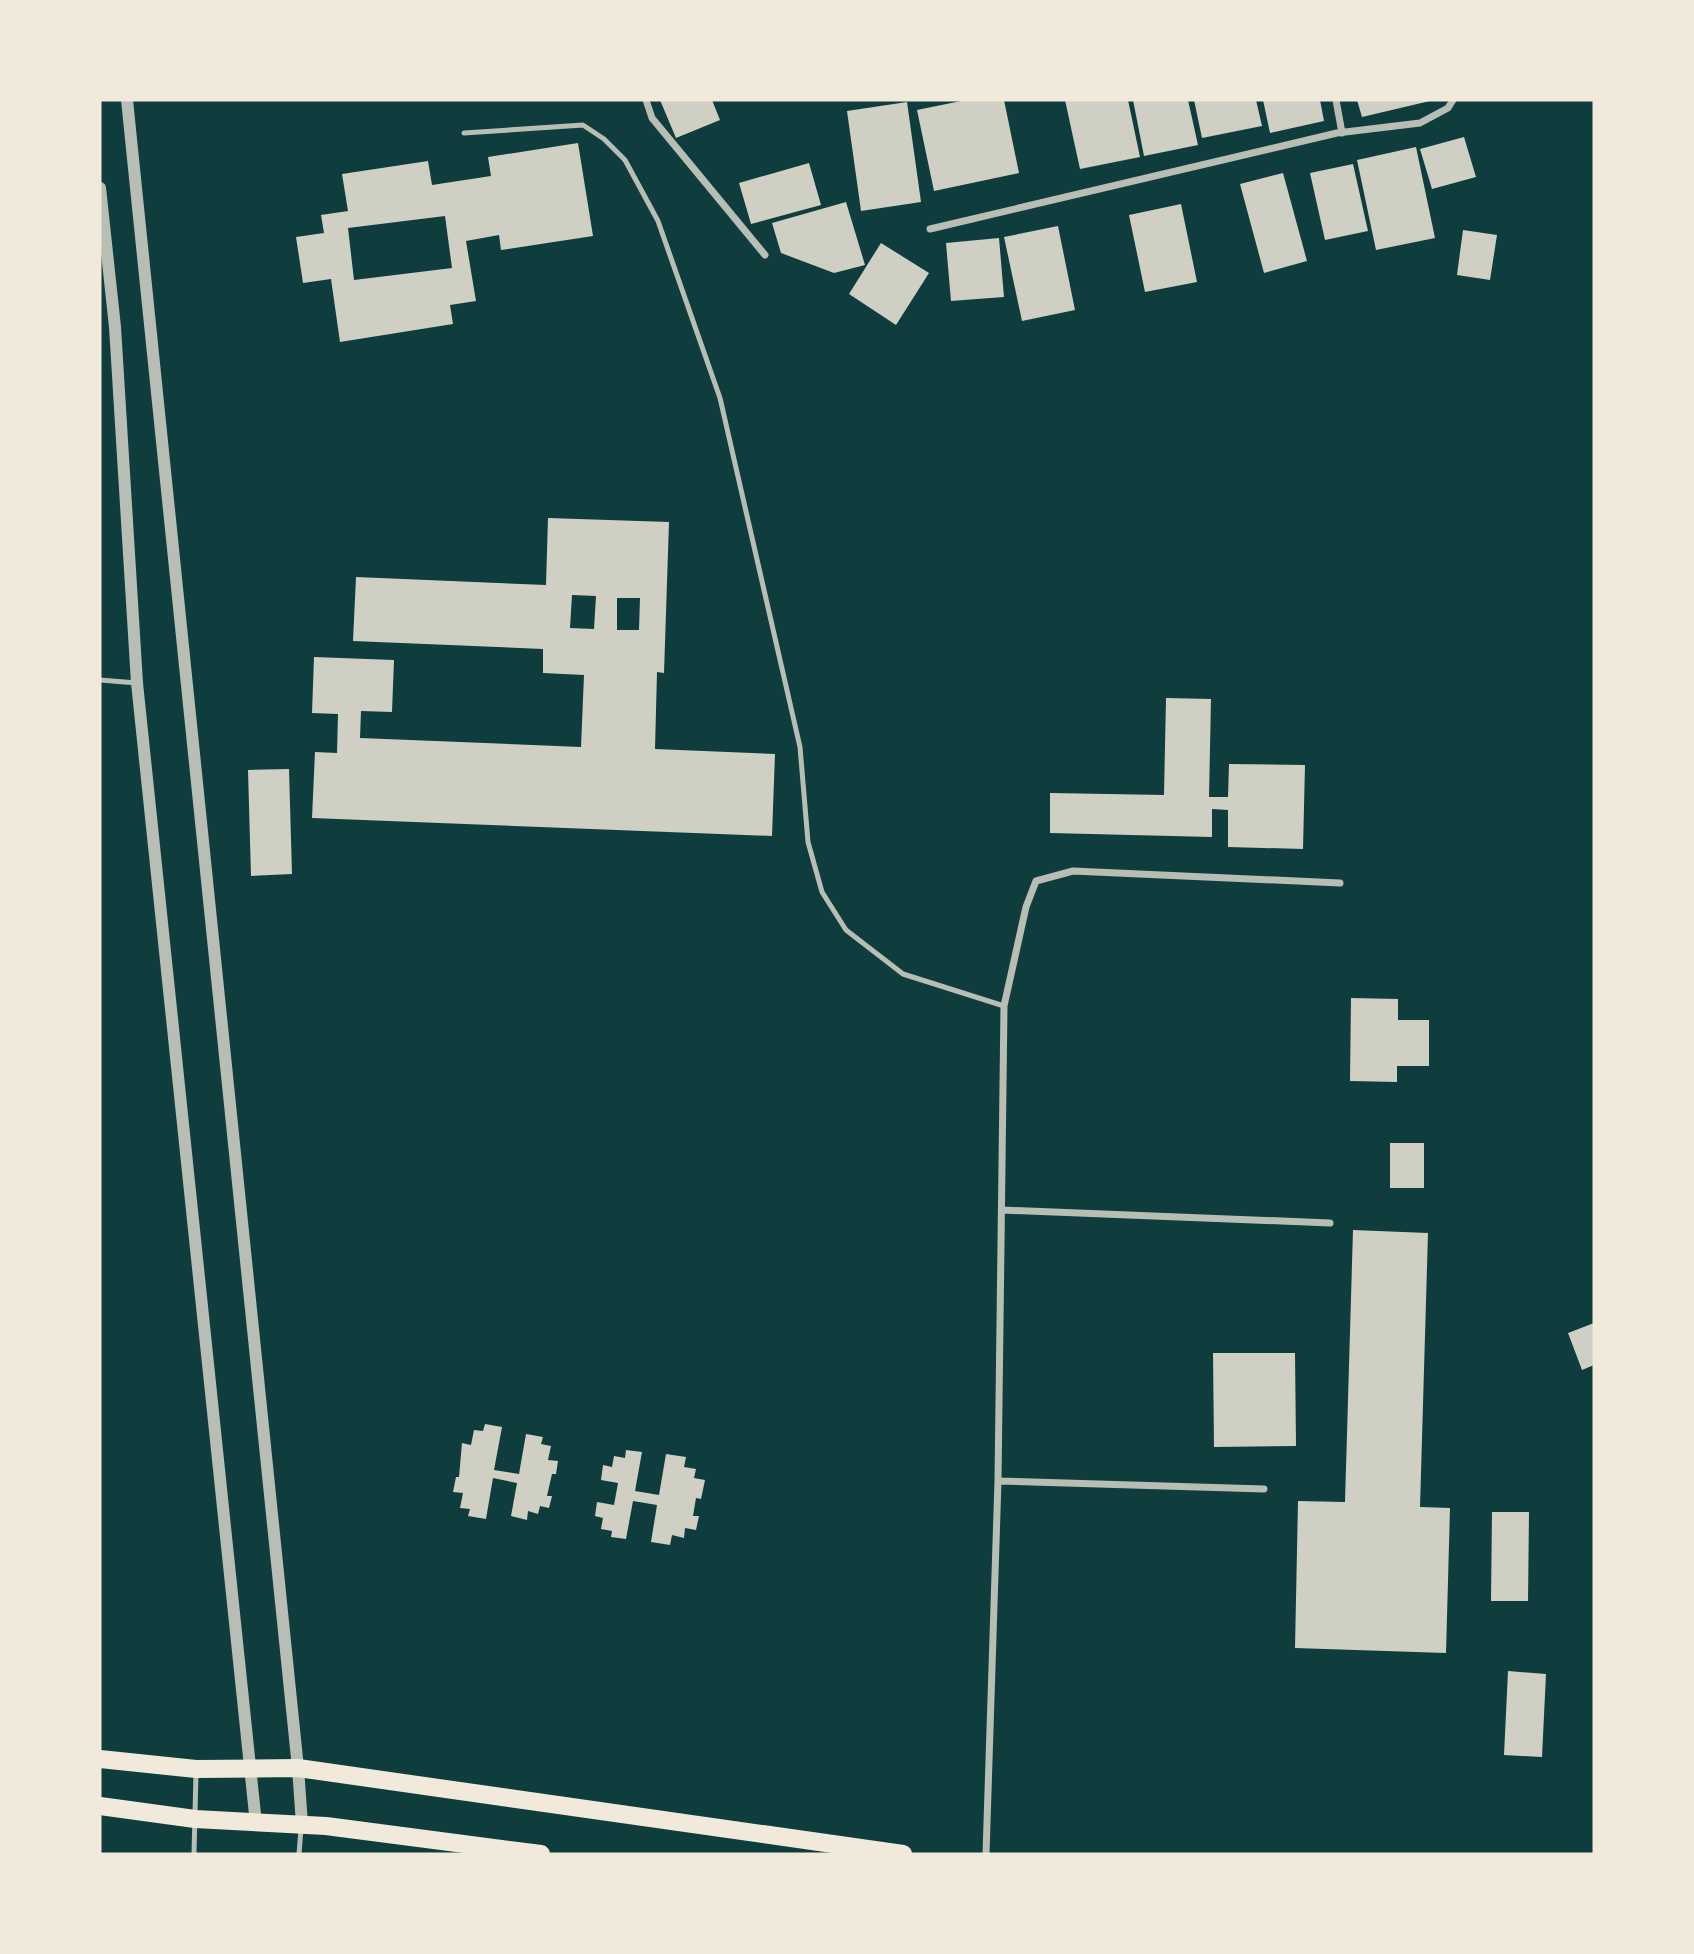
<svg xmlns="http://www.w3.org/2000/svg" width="1694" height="1954" viewBox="0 0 1694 1954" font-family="Mulish,sans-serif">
<rect width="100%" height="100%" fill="#0f3d3e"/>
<!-- building -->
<path fill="#cfcfc3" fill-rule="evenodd" d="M660,100H712L720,120L676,138Z
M966,100H1004L1019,173L934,191L917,110Z
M1065,100H1128L1140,157L1080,169Z
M1133,100H1188L1198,145L1144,156Z
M1194,100H1256L1262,126L1202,138Z
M1263,100H1320L1324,121L1270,133Z
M1357,100H1430V101L1362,117Z
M907,102L921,202L861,211L847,111Z
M1464,137L1476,177L1432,189L1420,149Z
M578,143L593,236L501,250L499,235L466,241L476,301L450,305L453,324L340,342L331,279L303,283L296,237L324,233L321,215L348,211L342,174L428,161L432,185L491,176L488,157ZM445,216L452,268L354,280L348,228Z
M1416,147L1435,238L1376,250L1357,160Z
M809,163L821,205L751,224L739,183Z
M1353,164L1368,231L1325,240L1310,173Z
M1283,173L1307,261L1264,273L1240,184Z
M846,202L865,265L834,273L781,253L772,223Z
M1181,204L1197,282L1145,292L1129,215Z
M1058,226L1075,310L1022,321L1004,237Z
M1463,230L1497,235L1490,280L1457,275Z
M999,238L1004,297L951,301L946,243Z
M881,243L929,273L896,325L849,294Z
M548,518L669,522L664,673L657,672L655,749L775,754L772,836L312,818L315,752L337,753L338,714L312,713L314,657L394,660L392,712L361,711L360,738L581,747L584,675L543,673V649L353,641L356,577L546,585ZM572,595L596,596L594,629L570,628ZM617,598H640L639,630H617Z
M1166,698L1211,699L1209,797H1228L1229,764L1305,765L1303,849L1228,847V810L1212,809V837L1050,833V793L1164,795Z
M289,769L292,874L251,876L248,770Z
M1351,998L1398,999V1020H1429V1066H1397V1082L1350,1081Z
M1390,1143H1424V1188H1390Z
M1353,1230L1428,1233L1420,1507L1450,1508L1446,1653L1295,1648L1298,1501L1345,1502Z
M1594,1323V1365L1582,1370L1568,1333Z
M1213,1353H1295L1296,1446L1214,1447Z
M485,1424L502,1427L494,1470L519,1474L526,1434L543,1437L541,1444L551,1446L548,1460L558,1461L556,1474H552L547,1496H552L549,1508L540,1506L538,1514L528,1511L527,1520L511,1516L517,1483L493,1478L486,1519L468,1516L470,1509L460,1508L463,1493L453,1492L456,1477H459L462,1443L471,1445L474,1430L483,1431Z
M626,1450L642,1452L635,1491L659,1495L666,1454L686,1457L684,1467L696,1469L694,1478L705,1480L701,1499L696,1498L693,1516H699L696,1530L685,1528L684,1538L672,1535L670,1545L651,1542L657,1505L633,1501L626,1539L611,1537L612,1531L601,1529L603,1518L595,1516L597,1502L614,1505L618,1483L601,1480L603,1465L612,1467L614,1456L625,1458Z
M1492,1512H1529L1528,1601H1491Z
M1508,1671L1546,1674L1542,1757L1504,1755Z"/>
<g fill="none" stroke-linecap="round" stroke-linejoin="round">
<!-- service -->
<path stroke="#b8beb3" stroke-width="5" d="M464,133L583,125L604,139L625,160L658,221L720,398L800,747L808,842L822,892L846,930L903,974L1004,1006
M100,680L137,683
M194,1854L196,1773
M299,1854L301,1829"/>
<!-- minor -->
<path stroke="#b8beb3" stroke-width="7" d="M646,100L652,118L765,255
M1336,100L1342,133
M930,229L1337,133L1420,123L1448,108L1453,100
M1002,1210L1330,1223
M998,1481L1264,1489
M986,1854L998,1481L1004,1006L1026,907L1036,881L1073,871L1340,883"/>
<!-- tertiary -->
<path stroke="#b8beb3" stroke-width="12" d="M127,100L298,1768L302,1824
M100,188L115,327L137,683L256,1824"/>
<!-- primary -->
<path stroke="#f1e9da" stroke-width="18" d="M100,1759L196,1769L298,1768L903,1854
M100,1806L195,1819L326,1826L541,1854"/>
</g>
<!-- border -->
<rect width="1694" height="1954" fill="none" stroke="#f1e9da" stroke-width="203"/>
</svg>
